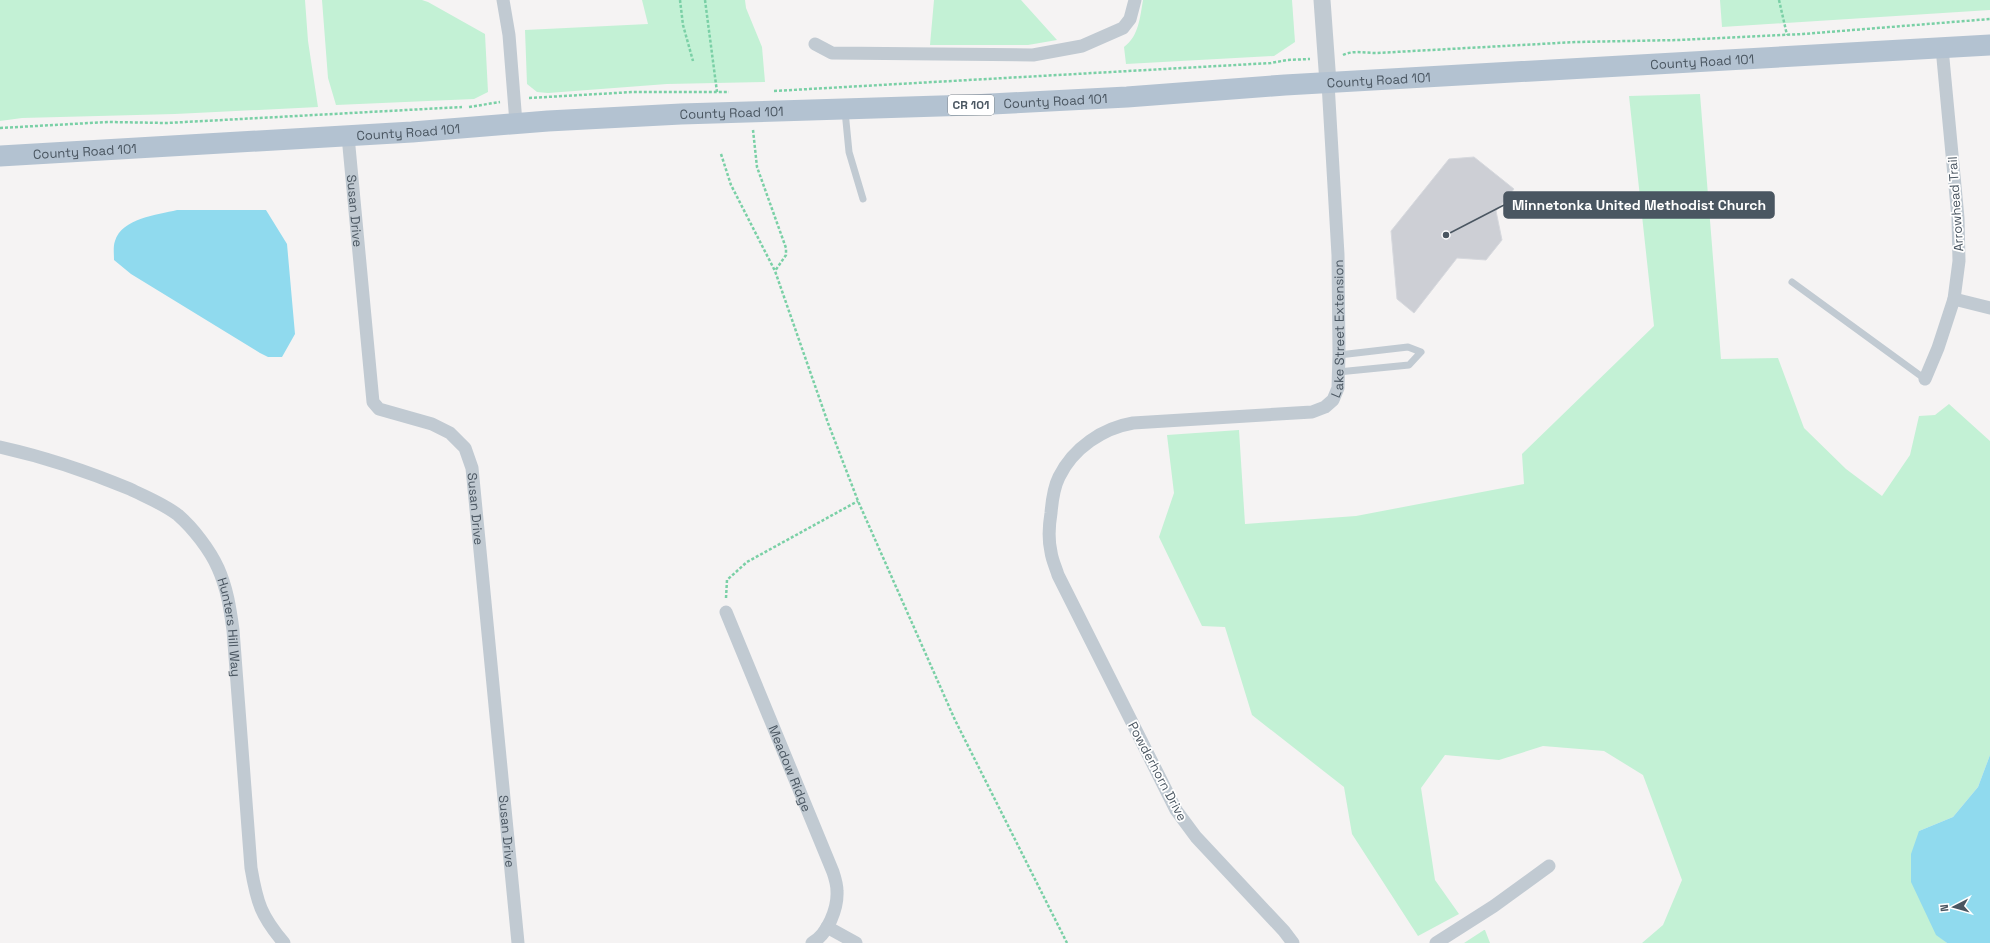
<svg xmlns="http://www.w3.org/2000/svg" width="1990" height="943" viewBox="0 0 1990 943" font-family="'Space Grotesk',sans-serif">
<rect width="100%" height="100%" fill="#f5f3f3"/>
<!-- green -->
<path fill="#c3f1d5" d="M0,0H305L308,41L318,107L175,114L22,118L0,121Z
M322,0H422L428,2L485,34L488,92L474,99L336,105L328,78Z
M642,0H745L746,8L762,47L765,82L667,84L548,93L537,92L527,84L525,30L648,24Z
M934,0H1021L1057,40L1028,45H930Z
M1143,0H1292L1295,42L1274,56L1126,64L1124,47C1139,36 1140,17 1143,0Z
M1720,0H1990V10L1722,27Z
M1700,94L1721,359L1778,358L1804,428L1846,469L1882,496L1910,455L1919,416L1935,415L1949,404L1990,441V755L1978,787L1953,817L1919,831L1936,934L1947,943H1642L1663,925L1682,880L1643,775L1604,751L1543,746L1499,760L1445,755L1421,788L1435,880L1459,914L1418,936L1352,834L1344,787L1252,715L1225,627L1202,626L1159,537L1174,493L1167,435L1239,430L1245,524L1356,516L1524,484L1522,454L1654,326L1629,96Z
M1485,930L1490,943H1464L1484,930Z"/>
<!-- water -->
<path fill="#90daee" d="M177,210H266L287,244L295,334L282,357H268L260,353L131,274L114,260C114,254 113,246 115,241C122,218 157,215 177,210Z
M1990,755V943H1947L1936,935L1911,882V854L1919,831L1953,817L1978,787Z"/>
<!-- building -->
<path fill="#cdcfd5" stroke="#d7d9de" d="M1474,157L1514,189L1496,211L1502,240L1486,260L1457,258L1414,313L1397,299L1391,231L1449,159Z"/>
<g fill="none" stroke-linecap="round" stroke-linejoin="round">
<!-- path -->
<path stroke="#7ad0a6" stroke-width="2.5" stroke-dasharray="3 2" stroke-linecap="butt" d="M680,0L683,25L693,61
M705,0L717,92
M1779,0L1787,35
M1343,55C1353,50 1365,53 1377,53L1576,42L1679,40L1803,34L1990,19
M774,91L1271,63L1287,60L1310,59
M529,98L633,92H729
M469,107L500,102
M0,128L108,122L167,123L462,107
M753,130L757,167L786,248V255L775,271
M721,154L731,185L775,271L828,423L858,501L955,720L1067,943
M726,598L727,580L747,562L858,501"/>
<!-- service -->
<path stroke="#c1cad2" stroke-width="7" d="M845,111L849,152L863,199
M1792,282L1925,379
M1338,372L1409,365L1421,352L1408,347L1339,355"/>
<!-- minor -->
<g stroke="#c1cad2" stroke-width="13">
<path d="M503,0L509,35L516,123"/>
<path d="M815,44L832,53L1033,55L1082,46L1123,28L1130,19L1135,0"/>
<path id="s1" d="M348,136L373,402L379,409L432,424L450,433L465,448L472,468L518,943"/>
<path d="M1954,299L1990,308"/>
<path d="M1925,379L1938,348L1954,299L1959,261L1958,218L1942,48"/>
<path id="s2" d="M0,447C45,457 87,471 130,489C146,497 164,504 178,515C193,528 210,550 218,568C227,588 230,608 233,630L251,868C257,903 261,916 284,943"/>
<path id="s3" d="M726,612L833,872C835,878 837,885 837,891C838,908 828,934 812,943"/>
<path d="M827,927L856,943"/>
<path id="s4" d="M1293,943L1284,931L1196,837L1176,810L1058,575C1056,568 1052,560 1051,552C1048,539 1049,525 1051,513C1052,501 1054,487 1059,477C1073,448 1103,428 1133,423L1312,412L1325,407L1333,400L1338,388L1339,355L1338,255L1328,83"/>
<path d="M1436,943L1494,906L1549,866"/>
</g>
<!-- tertiary -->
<path stroke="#c1cad2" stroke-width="17" d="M1322,0L1328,83"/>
<!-- primary -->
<path stroke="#b3c2d1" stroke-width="21" id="s5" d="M0,156L412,132L548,121L681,114L972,105L1127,97L1285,85L1990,45"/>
</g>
<g text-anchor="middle" stroke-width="3.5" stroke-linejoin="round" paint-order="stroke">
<!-- shield labels -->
<rect fill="#fff" stroke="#808990" stroke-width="1" x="948" y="95" width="46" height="20" rx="3"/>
<g font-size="12" font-weight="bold" fill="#4a5661">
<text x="971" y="109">CR 101</text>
</g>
<!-- street labels -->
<g font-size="13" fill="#4a5661" stroke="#fff">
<text dy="5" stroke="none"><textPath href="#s5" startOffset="1705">County Road 101</textPath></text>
<text dy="5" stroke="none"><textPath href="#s5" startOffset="1381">County Road 101</textPath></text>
<text dy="5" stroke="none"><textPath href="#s5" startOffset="1057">County Road 101</textPath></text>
<text dy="5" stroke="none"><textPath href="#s5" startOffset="733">County Road 101</textPath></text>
<text dy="5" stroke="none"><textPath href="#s5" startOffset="409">County Road 101</textPath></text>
<text dy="5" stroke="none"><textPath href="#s5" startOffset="85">County Road 101</textPath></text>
<text transform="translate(1955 204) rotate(-94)" y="5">Arrowhead Trail</text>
<text dy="5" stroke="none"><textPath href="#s1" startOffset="75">Susan Drive</textPath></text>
<text dy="5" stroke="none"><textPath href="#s4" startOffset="912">Lake Street Extension</textPath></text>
<text dy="5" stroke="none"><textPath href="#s1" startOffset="435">Susan Drive</textPath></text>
<text dy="5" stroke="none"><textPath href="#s2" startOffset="319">Hunters Hill Way</textPath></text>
<text dy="5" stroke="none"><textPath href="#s3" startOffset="169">Meadow Ridge</textPath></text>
<text transform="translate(1158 771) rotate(62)" y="5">Powderhorn Drive</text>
<text dy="5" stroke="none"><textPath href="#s1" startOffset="759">Susan Drive</textPath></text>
</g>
</g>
<!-- callouts -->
<path fill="none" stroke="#4a5661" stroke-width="1.5" d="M1446 235L1504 205"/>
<circle fill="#4a5661" stroke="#fff" stroke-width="1.5" cx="1446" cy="235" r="4"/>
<rect fill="#4a5661" stroke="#4a5661" stroke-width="1.5" x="1504" y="192" width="270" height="26" rx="4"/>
<g font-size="14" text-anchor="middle" font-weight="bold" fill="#fff">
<text x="1639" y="210">Minnetonka United Methodist Church</text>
</g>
<!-- north arrow -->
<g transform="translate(1954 907) rotate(264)" stroke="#ffffff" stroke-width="3" paint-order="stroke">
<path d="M0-3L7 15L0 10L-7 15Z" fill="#4a5661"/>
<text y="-6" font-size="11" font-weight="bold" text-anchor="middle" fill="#4a5661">N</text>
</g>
</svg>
